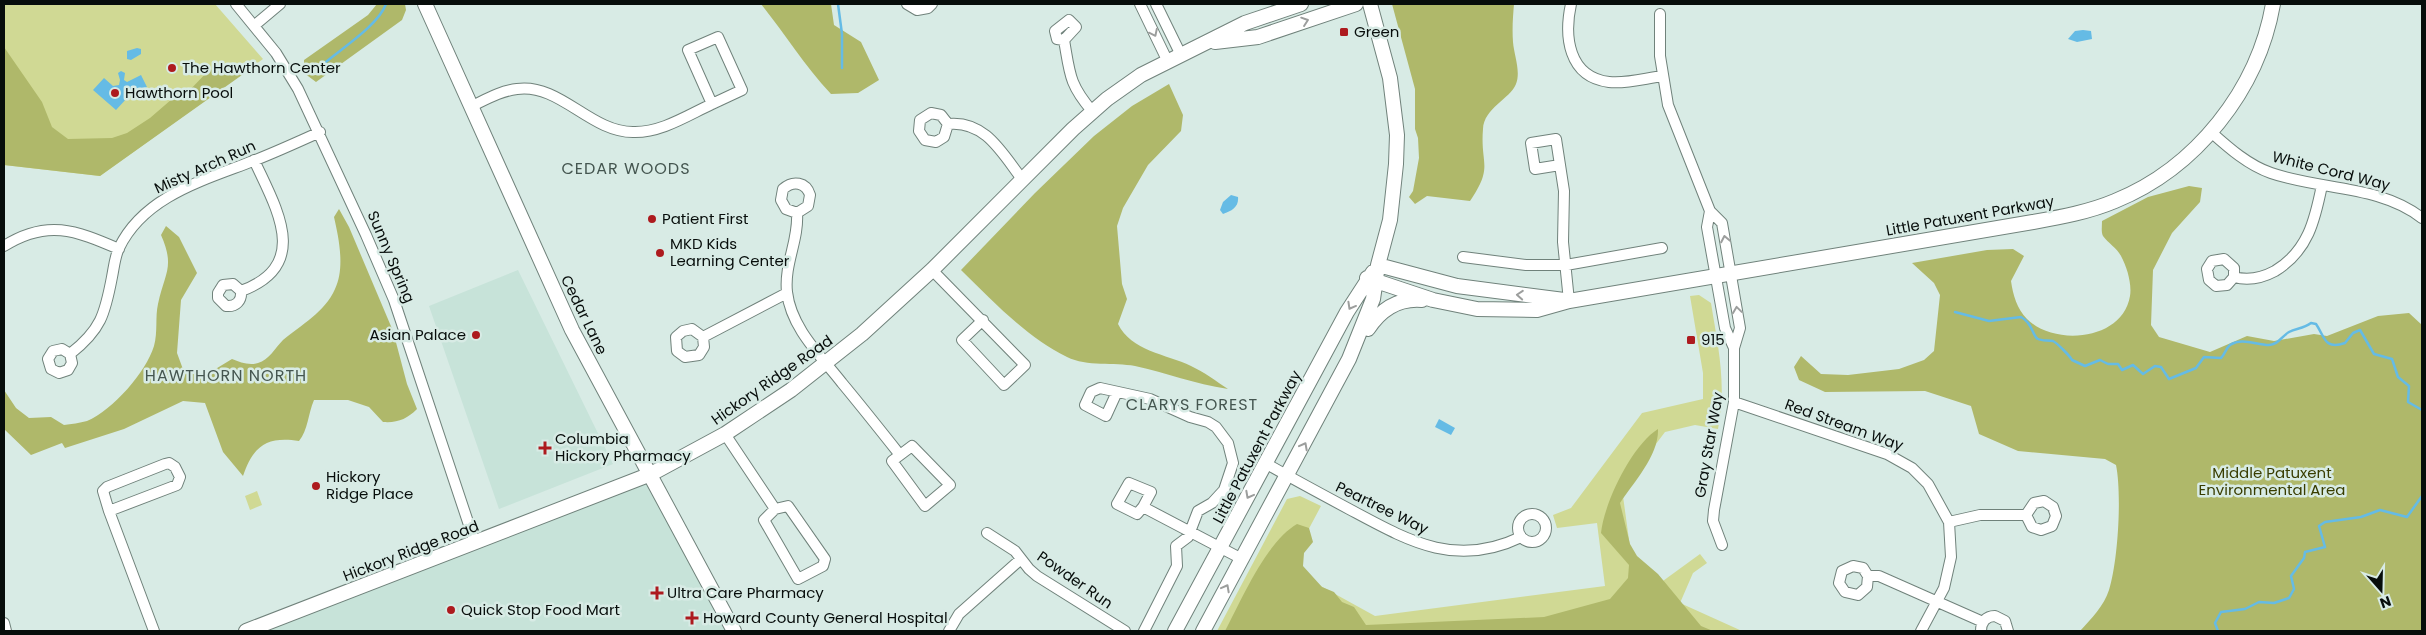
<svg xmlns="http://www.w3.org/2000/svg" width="2426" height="635" viewBox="0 0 2426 635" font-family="Poppins,sans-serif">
<rect width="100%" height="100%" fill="#d8ebe5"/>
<!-- built -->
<path fill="#c7e3d9" d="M518,270L613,464L499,509L429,306Z
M651,474L730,631H244Z"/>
<!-- green -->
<path fill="#d0d994" d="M4,4H215L263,59L100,176L4,165Z
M1699,295L1711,303C1718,347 1727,384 1718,429L1695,425L1665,432L1622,489L1634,576L1656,586L1700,554L1707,563L1693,573L1680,603L1742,631H1217L1287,499L1300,496L1321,506L1288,568L1375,616L1605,586L1597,523L1557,528L1553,515L1571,508L1642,413L1703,399V373L1690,296Z
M257,491L262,505L250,510L245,496Z"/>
<!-- forest -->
<path fill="#afb86a" d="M377,4H405L406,10L402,20L316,82L304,73V60L368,15Z
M761,4H831L834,25L861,42L879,80L858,93L831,94C804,65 785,34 761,4Z
M1392,4H1514C1513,16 1512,29 1513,42C1514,55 1521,71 1516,84C1510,99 1484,108 1483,129C1480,165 1494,166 1470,201L1427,196L1415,204L1409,197L1413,191L1419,158L1418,138L1415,129V89Z
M4,47L42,102L52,127L68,139L112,138L127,133L150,118L172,99L187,93L209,70L232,67L242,75L100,176L4,165Z
M1169,84L1183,115L1181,131L1148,165L1123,208L1117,226L1122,284L1127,299L1118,324C1131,351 1166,354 1191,366C1204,372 1216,381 1228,389C1194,384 1167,373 1135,366C1114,362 1087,367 1067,357C1027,338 993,301 961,270L1035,193L1094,136L1132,106Z
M2189,186L2202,188L2200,202L2172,233L2153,270L2151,325L2159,337L2210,352L2247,336L2274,341L2314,334L2327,336L2378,316L2409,313L2422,325V631H2080C2091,619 2104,606 2109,590C2118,562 2122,494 2116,465L2105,459L2018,451L1979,434L1971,406L1925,391L1825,392L1799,380L1794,367L1801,356L1821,374L1848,375L1899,369L1924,360L1934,351L1940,295L1934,283L1912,263L1987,250L2013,249L2024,256L2011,281C2013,295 2017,309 2027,319C2055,347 2123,340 2130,296C2132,284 2127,267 2121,256C2117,248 2108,243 2103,236C2101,232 2102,226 2102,221L2148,197Z
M339,209L349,227L393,331L407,384L417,409C407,419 398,423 383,422L369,407L348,400H314C308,414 308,430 299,441C267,436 253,446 243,476L223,452L205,403L183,401L124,429L65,448L62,443L31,455L4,429V390L16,408L29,418L51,417L64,425C71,424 80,423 87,421C113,410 146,372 154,346C158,332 155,317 158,304C165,272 175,267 161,235L166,226L179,237L197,273L181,300L177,353L184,372L204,376L232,359C240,362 249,366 258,363C269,360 275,348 283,340C301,325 325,312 335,289C345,268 339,239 334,217Z
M1658,429C1659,455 1634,482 1620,503L1630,544L1637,556L1658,574L1701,626L1713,631H1225C1242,599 1266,542 1297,524L1309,528L1313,542L1304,553L1303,566L1322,587L1334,592L1342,602L1354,607L1366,625L1544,617L1610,599L1628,578L1629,565L1601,533C1604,503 1632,445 1658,429Z"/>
<!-- water -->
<path fill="#65bbe5" d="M2083,30L2091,31L2092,39L2077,42L2068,39L2075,31Z
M137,48L141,49V54L131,60L127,59V51Z
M121,71L125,73L124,80L127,82L141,75L147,87L128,97L116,110L93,90L104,78L113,86L119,85L120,80L118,73Z
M1231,195L1238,197C1239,207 1232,211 1223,214L1220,210L1223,202Z
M1439,419L1455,428L1451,435L1435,427Z"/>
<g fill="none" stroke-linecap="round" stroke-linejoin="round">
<!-- stream -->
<path stroke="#65bbe5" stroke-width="2.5" d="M838,4L842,34V68
M321,66C339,50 378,26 386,4
M1955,312L1989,321L2021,317C2033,323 2032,336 2038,339C2042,341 2048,340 2053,341C2057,343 2070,356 2072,360L2085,366L2100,360L2108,364H2118L2122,370L2133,365L2143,374L2155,366L2161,367L2169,379L2196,368L2204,357L2221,358C2225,354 2226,348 2230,345C2242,337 2256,345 2269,345C2278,345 2282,336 2289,332C2296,328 2303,329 2311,323L2316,324C2325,337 2324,350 2345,343L2353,333L2360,330L2374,354L2392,359L2398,377L2409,386L2408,402L2422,410
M2218,631L2215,623L2221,612L2245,609L2259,602L2274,603L2289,598L2294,589L2291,576L2304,558L2305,552L2325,547L2319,526L2325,522L2361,517L2380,510L2407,517L2422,496"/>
<defs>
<path id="street" d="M236,4L276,53L298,89L366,235L394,300L475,543
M907,4L917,10L928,8L932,4
M1140,4L1168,62
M1156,4L1181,55
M1571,4C1564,36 1568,77 1609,82C1627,84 1646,78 1663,76
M1660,14V56L1668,105L1710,211L1722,223L1740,328L1734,348V402L1714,510L1713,521L1722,545
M255,25L280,4
M1064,40L1057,39L1055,31L1069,20L1076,27L1064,40C1070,74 1069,84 1092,111
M470,107C485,100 500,91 517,89C560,83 590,132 633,132C661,133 688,115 712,104L688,50L718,37L742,90L712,104
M948,124L941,115L931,113L920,120L919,131L925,140L936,142L944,137L948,124C985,120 1002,153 1022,179
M2211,132C2229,148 2248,165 2271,173C2320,190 2380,185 2422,218
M1560,165L1556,139L1531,143L1535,169L1560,165L1564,191L1563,242L1569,301
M1710,211L1707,227L1725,328L1734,348
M797,213L808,206L810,195C806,182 793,180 783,189L781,200L786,209L797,213C799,240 784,264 787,292C791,328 821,356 842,383C862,407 881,431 900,455L892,461L925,506L950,485L912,446L900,455
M4,246C47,219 75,230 119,249
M1463,257L1526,265H1566L1662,248
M932,270L1025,365L1004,385L962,340L983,320
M2234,277L2227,285L2216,286L2209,280L2207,269L2212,261L2224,259L2234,268V277C2249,281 2262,278 2275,271C2308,251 2315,220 2322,185
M241,291L233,284L223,285L218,293V298L226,306C236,307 242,301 241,291C312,265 276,208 254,160
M703,337L704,347L699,355L685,357L677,351L676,337L683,331L692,329L703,337L787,293
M70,354L72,363L68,370L59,373L51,369L48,359L53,351L62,349L70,354C101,330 105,314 112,277C114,267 115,256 119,248C144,196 204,180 253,161C276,152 298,142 320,132
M1117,392L1106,416L1085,405L1091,392L1100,388L1150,399L1190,417L1208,422L1216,427L1228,443L1233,463L1224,490L1212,503L1198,511L1188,537L1176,546L1177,566L1144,631
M1734,402L1887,454L1912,468L1928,484L1949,522L1951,557L1944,588L1921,631
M725,434L775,509L764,520L798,579L823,566L825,559L788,506L775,509
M1265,463C1293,479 1321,494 1349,509C1407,540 1455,569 1521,537
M1143,507L1137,514L1117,504L1129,483L1151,492L1143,507L1242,559
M109,511L177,485L180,477L175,467L169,463L165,464L107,487L103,491L109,511L154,631
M1518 528a14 14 0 1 1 28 0a14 14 0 1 1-28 0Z
M1949,522L1980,515H2026L2032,527L2041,530L2052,526L2056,516L2053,507L2044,501L2034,503L2026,515
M987,533L1015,551L1029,569L1037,576L1125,631
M1868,576L1863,568L1853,566L1842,571L1839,583L1845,592L1858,595L1867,587L1868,576H1879L1983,622
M4,623L6,631
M949,631L959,614L1021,559
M1981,631C1981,622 1986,616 1995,616L2005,621L2008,631"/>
<path id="secondary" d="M425,4L572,330L734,631
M1215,42L1258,37L1356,4
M1378,265L1457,286L1564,300
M1367,278L1433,300L1477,309L1537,310L1569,301L2033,222C2061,217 2089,212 2115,201C2196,168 2258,90 2273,4
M1368,329C1381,309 1398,298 1422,300
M246,631L651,474L725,434L791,390L862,334L932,270L1073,129L1107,99L1141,75L1245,23L1301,4
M1175,631L1347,312L1373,272
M1203,631L1349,359L1373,299L1378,265L1390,220L1396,164L1397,135L1390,78L1370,4"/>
</defs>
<!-- street casing -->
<use href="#street" stroke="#70827b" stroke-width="12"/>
<!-- secondary casing -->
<use href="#secondary" stroke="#70827b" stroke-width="16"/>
<!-- street -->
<use href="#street" stroke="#fff" stroke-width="10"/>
<!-- secondary -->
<use href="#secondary" stroke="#fff" stroke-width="14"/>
</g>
<!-- one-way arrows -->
<defs><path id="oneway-chevron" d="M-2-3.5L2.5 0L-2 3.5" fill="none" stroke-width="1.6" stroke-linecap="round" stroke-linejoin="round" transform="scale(1.25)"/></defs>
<g stroke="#9c9e9d">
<use href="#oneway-chevron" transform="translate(1305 21) rotate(-19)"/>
<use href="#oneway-chevron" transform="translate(1154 33) rotate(64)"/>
<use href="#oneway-chevron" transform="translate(1725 239) rotate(-101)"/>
<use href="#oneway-chevron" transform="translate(1520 295) rotate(-176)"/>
<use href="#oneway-chevron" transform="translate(1351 306) rotate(119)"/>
<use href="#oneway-chevron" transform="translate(1737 310) rotate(-98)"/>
<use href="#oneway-chevron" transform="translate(1304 446) rotate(-62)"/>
<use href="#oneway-chevron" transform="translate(1249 495) rotate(118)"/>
<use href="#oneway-chevron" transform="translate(1226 588) rotate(-62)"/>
</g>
<!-- markers -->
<g fill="#ad1a1e" stroke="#d8ebe5" stroke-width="2">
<rect x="1339" y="27" width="10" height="10" rx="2.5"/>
<circle cx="172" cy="68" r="5"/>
<circle cx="115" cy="93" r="5"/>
<circle cx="652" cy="219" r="5"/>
<circle cx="660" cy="253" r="5"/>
<circle cx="476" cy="335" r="5"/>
<rect x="1686" y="335" width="10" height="10" rx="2.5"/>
<path d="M542.5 440.5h5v5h5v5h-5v5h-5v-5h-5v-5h5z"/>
<circle cx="316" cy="486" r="5"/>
<path d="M654.5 585.5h5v5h5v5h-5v5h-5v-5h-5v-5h5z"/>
<circle cx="451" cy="610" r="5"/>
<path d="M689.5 610.5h5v5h5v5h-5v5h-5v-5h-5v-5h5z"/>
</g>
<g text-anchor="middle" stroke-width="5" stroke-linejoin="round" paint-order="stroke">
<!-- poi labels -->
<g font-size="15" fill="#070d0b" stroke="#d8ebe5" text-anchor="start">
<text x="1354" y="37">Green</text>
<text x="182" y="73">The Hawthorn Center</text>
<text x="125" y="98">Hawthorn Pool</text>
<text x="662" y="224">Patient First</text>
<text x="670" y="249">MKD Kids<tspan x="670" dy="17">Learning Center</tspan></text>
<text x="466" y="340" text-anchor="end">Asian Palace</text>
<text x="1701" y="345">915</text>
<text x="555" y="444">Columbia<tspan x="555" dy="17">Hickory Pharmacy</tspan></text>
<text x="326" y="482">Hickory<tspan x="326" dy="17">Ridge Place</tspan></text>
<text x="667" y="598">Ultra Care Pharmacy</text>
<text x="461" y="615">Quick Stop Food Mart</text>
<text x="703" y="623">Howard County General Hospital</text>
</g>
<!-- street labels -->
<g font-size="15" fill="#070d0b" stroke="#d8ebe5">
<text transform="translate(205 167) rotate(-24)" y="5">Misty Arch Run</text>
<text transform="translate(2331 171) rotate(14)" y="5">White Cord Way</text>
<text transform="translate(1970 216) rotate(-10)" y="5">Little Patuxent Parkway</text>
<text transform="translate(391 257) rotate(67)" y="5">Sunny Spring</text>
<text transform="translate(584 315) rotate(64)" y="5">Cedar Lane</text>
<text transform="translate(772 380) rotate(-35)" y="5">Hickory Ridge Road</text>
<text transform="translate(1844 425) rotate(20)" y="5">Red Stream Way</text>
<text transform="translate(1709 445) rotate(-80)" y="5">Gray Star Way</text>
<text transform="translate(1257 447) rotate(-62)" y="5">Little Patuxent Parkway</text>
<text transform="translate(1382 508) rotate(26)" y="5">Peartree Way</text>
<text transform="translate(411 551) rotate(-21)" y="5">Hickory Ridge Road</text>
<text transform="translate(1075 580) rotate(35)" y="5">Powder Run</text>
</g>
<!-- park labels -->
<g font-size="15" fill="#393d00" stroke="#d8ebe5">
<text x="2272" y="478">Middle Patuxent<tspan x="2272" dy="17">Environmental Area</tspan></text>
</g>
<!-- neighbourhood labels -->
<g font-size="16" letter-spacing="1" fill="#455650" stroke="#d8ebe5">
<text x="626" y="174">CEDAR WOODS</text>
<text x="226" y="381">HAWTHORN NORTH</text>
<text x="1192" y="410">CLARYS FOREST</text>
</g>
</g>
<!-- border -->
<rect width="2426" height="635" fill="none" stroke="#070d0b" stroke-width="10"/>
<!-- north arrow -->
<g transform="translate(2381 590) rotate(160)" stroke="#d8ebe5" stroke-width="4" paint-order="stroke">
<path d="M0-4L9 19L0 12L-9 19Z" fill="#070d0b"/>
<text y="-8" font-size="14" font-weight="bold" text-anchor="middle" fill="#070d0b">N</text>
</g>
</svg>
